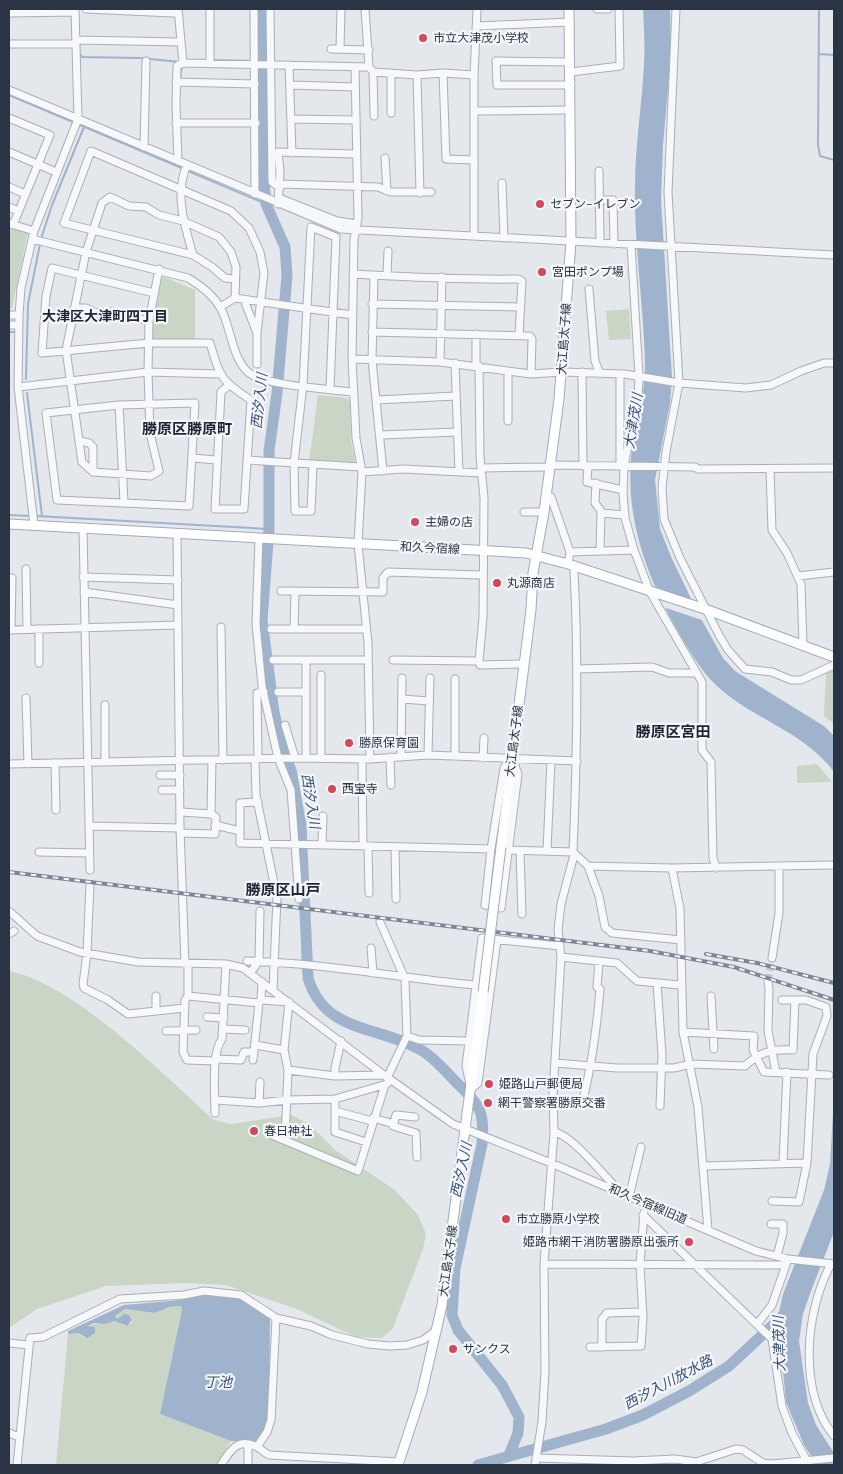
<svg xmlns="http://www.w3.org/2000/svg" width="843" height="1474" viewBox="0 0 843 1474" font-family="'DM Sans','Noto Sans JP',sans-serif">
<rect width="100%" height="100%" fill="#e4e7ec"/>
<!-- green -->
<path fill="#c9d6c5" d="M9,226L28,232L12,308H9Z
M164,277L195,290V340L154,341L151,338L160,279Z
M629,309L631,339L609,340L606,311Z
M318,395L347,398L350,402L351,441L355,461L353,464L309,462Z
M826,670L834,671V724L824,716Z
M817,764L832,782L797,783V766Z
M9,971C75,984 162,1074 214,1120L231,1124L292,1115L310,1125L335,1150L395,1190L418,1215L426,1234L423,1249L393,1328L382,1338L356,1337L297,1309L226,1285L186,1283L106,1286L37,1309L9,1328Z
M177,1305L181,1306L182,1310L160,1414L231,1441L217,1465H56L68,1334L78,1333L84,1338L88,1325L118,1321L124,1326L132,1323V1318L121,1316L117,1319L115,1316L125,1309L155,1313Z"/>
<!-- water -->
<path fill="#9fb4cc" d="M643,9H670L671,55L663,145L661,200L672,377L670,403L655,480L660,529L672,559L699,615L723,658L735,671L824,726L834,736V772C799,724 733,716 699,665C658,603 625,535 631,459C634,427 645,398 645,366C644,307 634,247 635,187C635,146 642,105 644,64C645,46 644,27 643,9Z
M834,1094V1232L811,1291L803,1314L799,1341L808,1403L816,1425L834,1453V1465H817L804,1445L786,1402L778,1317L783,1294L824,1190L830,1164Z
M205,1294L241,1297L270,1316L269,1418L262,1434L256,1441H231L160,1414L182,1310L181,1306L170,1307L155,1313L125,1309L115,1316L117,1319L124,1314L129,1315L132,1320L127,1326L115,1321L104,1324L94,1323L87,1326L95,1327V1333L87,1338L78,1333L68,1334V1331L124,1305L181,1300L183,1297Z"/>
<!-- pier -->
<path fill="#e4e7ec" d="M653,587L694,601L705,621L663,607Z"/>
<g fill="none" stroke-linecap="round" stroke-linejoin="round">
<!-- stream -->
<path stroke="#9fb4cc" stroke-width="2" d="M819,9L818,145L820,156L834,160
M80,54L82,57L140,58L180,62
M819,54L834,55
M180,78L182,66
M9,95L184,169
M188,171L266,204
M41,239L52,205L84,127
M9,332H16
M26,379L28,304L40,244
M27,393L42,516
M9,515L31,516
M36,516L269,529"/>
<!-- river -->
<path stroke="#9fb4cc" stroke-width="11" d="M261,9L263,171L266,204L285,247L287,275L277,393L269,451V529L262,620L274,712L283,752L291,770L301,825L308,978C325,1034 378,1025 421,1050C435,1058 447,1073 458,1084C480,1105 485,1112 482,1144L455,1268L452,1315L458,1330L502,1385L519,1417L518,1433L509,1455
M478,1465L606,1429L643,1415L689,1391L729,1366L788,1311"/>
<!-- minor-tunnel -->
<path stroke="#bfc3cb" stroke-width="7" stroke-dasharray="7 3.5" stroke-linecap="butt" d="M768,981L772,958"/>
<defs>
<path id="minor" d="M86,9L173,13V9
M178,9L183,63
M210,9V64
M254,9L255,194
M270,9L272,182L280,188
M365,9L369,67L373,72L417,75L443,73L474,75L477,9
M597,9H608
M676,9L668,192L679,383L666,452L662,488L664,519L680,558L719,635L728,650L745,669L772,672L791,680H801L834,665
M9,13L75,12
M477,26L570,22
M76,40L181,42
M9,44H76
M331,49L369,50
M340,49L341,9
M570,62L496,61L497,85H571
M289,65L292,153
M355,67L358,218L354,239L352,359L356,438L362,472L358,544L368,643L370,759
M373,72L374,116
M571,72L620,66L619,9
M391,73V113
M443,73L446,159L474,160
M417,75L420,193
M176,82L255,84
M290,85L355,87
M9,90L341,229L834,255
M475,111L570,110
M9,118L50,135L13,225
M291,119L355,120
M176,123H256
M144,147L146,61
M9,152L56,172
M385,158L387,191
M178,161L176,104L177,66L183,63L369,67
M187,165C174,194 185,227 193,255
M599,171L600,243
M502,183L504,238
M280,184L378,187L391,192H431
M9,187L25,194
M279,198L337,221L357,224
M599,200H613L614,244
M278,204L280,171L278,152L355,154
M9,207L18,211
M11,224L34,231
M474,236V75
M32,239L188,278C200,285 214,296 221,309C232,329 232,365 254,376C274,386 329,389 353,392
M631,245L639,376L638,397L624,466L623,494L625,518L634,550L650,592L702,682V750L711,762L713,858L716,868
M159,269L149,321L148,372L150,433L159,471L151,476L93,472L82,462L66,350L86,252L102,203L110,197L129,206L146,207L159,215L183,221L219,237L231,252L236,267L235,298L220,307
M353,274C408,277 463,280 518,279L522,281L519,335
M374,275L372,360L383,471
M387,276L388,251
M235,279L225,278L212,267L193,255L64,223L91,151L231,211L249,228L260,252L264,273L257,333V364
M589,289L595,361L600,374
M154,293L52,268L46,296L42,353L149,343H210C220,377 221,381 251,400L244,509H215L221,392L228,386
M235,298L352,315
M244,300L257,333
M372,304L520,307
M74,308H86L96,313L110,312L149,321
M9,315H19
M9,325H18
M372,332L530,336L532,339L531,374
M352,359L440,362L531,374L562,372L624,374L679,383L746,388L771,385L801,371L824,363H834
M440,362L442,277
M455,363L459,472
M476,365V334
M479,366L480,457L484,498L483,617L479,661L480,665L524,664
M508,371V421
M582,372L583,466
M620,374V466
M18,387L148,372L220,374
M377,400L456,396
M195,403L189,506L57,500L46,413L119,405Z
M119,405L124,502
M381,435L457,432
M79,441L89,443L93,447V472
M193,458L216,460
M247,460L361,467
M313,465L311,511H295L294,463L303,385L311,227L336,237L330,389
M550,465L695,467L698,469L834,468
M588,466L587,482L623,490
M481,468L550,467
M770,469L772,530L787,553L801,584L803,645
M362,472L403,469L481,473
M596,483L595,503L601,511L600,551
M546,495L551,497L570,552L568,564
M524,512H544
M601,513L625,515
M34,525L18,387L19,315L21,288L34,231L78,119L75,9
M83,528L90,870
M177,533L180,828L185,964
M259,538L256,624L262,686L278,758L291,790L299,899
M570,552L634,550
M26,569L27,629
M798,576L834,572
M83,577L178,580
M281,591L383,592V578L388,572L481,575
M84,592L178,605
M221,627L223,760
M271,629H366
M294,629L295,591
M9,630L178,625
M11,630L12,578
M273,660H368
M306,660V758
M393,660L479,661
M39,663V629
M577,669L652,667L669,673H696
M321,675V758
M278,692H306
M26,698L28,764
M402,699L429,701
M105,705V762
M285,725L295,758
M401,755L402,678
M428,755L430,678
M455,756V679
M390,757L391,785
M483,758L484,738
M512,758L518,774L501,908L485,905L491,849L504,768Z
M255,759L256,795L277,898L273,990
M258,759L257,693L264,692
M362,759L363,846
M55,763L56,810
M9,764L295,758L370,759L428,755L577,761
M160,775H180
M162,790H180
M258,802L240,803V843L491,849
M211,814L212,760
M215,825L240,831
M89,826L180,828
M180,833L215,834L216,817L211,814L181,812
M322,845L323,816
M368,846L369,893
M395,847L396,899
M509,850L573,852L588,866L672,868L834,865
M520,851L522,914
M547,851L551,760
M39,852L89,853
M573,852C577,758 579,665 574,572L576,567
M588,866L599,896L605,927L612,933L681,940
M672,868L680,909L683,1032L698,1107L708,1230
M90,885L87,953L83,984L84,988L108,1000L128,1014L185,1008
M9,911L37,936L80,952L138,962L226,964L243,968L384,1075L453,1124L551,1163L756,1251L788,1259L834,1264
M380,922L405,979L407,1036L387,1078
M9,934L14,931
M497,940L478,1083L471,1089L466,1066L482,938L560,946
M371,948L373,973
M561,957L617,963L637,981L680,985
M772,958L779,913V867
M247,961C324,963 399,978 475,985
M251,972L259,961L260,911
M768,981L769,989L768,1031L776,1072
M657,983L662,1055L660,1106
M188,996V964
M711,996L714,1049
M261,1000L262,982
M156,1010V996
M207,1017L224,1018
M223,1029L245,1030
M166,1031L196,1030
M683,1032L754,1036L753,1050L764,1072L829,1075
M407,1036L419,1040L468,1041
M255,1045L284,1050
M216,1059L241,1060L244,1052H252
M253,1060L259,1003
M215,1061L187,1060L183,1052L185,1000L188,996L259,1003L261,1000L289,1002L284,1050L288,1070L285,1140
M555,1063L617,1068H674L691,1064L745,1066C761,1051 773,1049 793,1050L795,1000
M288,1070L335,1076L383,1075
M335,1076V1068L341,1041
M335,1099V1132L366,1142
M215,1100L259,1103L288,1100L335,1099L387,1084
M583,1100C592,1063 597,1027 600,989L597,987L599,962
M259,1103L260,1082
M335,1111L372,1121
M215,1113C215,1095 211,1053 222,1039L226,964
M415,1117L396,1115L393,1126L416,1133L417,1157
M373,1118L394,1124
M554,1132C570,1134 599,1170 612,1183L610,1188
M272,1135L358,1171L385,1085
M783,1162L787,1072
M704,1166L807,1163
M629,1197L641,1147
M772,1201L799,1202L807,1163L813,1054L827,1016L826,1007L806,1000H782
M643,1215L772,1339L782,1406L792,1433L809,1465
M771,1224H783V1233L777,1256
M544,1264L785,1265
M831,1264C805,1312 798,1391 834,1436
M758,1323L772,1305L787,1262
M9,1343L28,1345
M590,1347L641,1346L643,1318L640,1265L644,1213
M602,1347V1319L607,1313L642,1312
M9,1433L19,1437
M257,1447L267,1432L271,1420L276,1318
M536,1458L633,1461L675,1459L696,1462L736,1449L743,1450L763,1463L772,1464L834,1458
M17,1465L30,1338L43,1337L120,1299L184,1295L204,1291L241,1295L276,1318L311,1326L332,1335L368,1344L389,1346L407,1345L423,1340L437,1330
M221,1465C230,1450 239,1436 259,1448C263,1451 265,1453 269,1455L399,1462
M248,1465V1444
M535,1465L542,1422L545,1371L544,1264L554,1132L553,1094L561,957L558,930L561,904L574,855"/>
<path id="major" d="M9,524L526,553L568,564L705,609L834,657
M501,847L531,610L533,573L544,512L559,399L571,242L569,9
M398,1465L422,1392L442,1305L483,992"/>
</defs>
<!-- minor casing -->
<use href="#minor" stroke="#a9aeb7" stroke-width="9"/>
<!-- major casing -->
<use href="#major" stroke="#a3abb8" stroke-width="11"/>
<!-- minor -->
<use href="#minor" stroke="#f7f8fa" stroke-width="7"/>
<!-- major -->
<use href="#major" stroke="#fff" stroke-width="9"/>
<defs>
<path id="rail" d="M9,872L650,951L734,967L834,1000
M706,954L757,963L834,983"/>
</defs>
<!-- rail casing -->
<use href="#rail" stroke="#7d8696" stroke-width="4"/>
<!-- rail -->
<use href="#rail" stroke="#f4f6f9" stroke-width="2" stroke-dasharray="5.5" stroke-linecap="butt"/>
<defs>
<path id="major-bridge" d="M483,992L501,847"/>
</defs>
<!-- major-bridge casing -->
<use href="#major-bridge" stroke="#a3abb8" stroke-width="11" stroke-linecap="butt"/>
<!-- major-bridge -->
<use href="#major-bridge" stroke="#fff" stroke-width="9"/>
</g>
<!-- markers -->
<g fill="#d1495b" stroke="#f4f6f9" stroke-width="2">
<circle cx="423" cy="38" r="5"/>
<circle cx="540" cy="204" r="5"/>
<circle cx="542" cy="272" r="5"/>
<circle cx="415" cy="522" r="5"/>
<circle cx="497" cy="583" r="5"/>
<circle cx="349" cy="743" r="5"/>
<circle cx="332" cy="789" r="5"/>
<circle cx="489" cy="1084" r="5"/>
<circle cx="488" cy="1103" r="5"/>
<circle cx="254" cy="1131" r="5"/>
<circle cx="506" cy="1219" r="5"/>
<circle cx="689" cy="1242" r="5"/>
<circle cx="453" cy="1349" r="5"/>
</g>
<g text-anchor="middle" stroke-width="4.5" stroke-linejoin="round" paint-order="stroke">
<!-- poi labels -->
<g font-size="12" fill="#2b3445" stroke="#f4f6f9" text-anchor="start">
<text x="433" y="42">市立大津茂小学校</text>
<text x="550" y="208">セブン-イレブン</text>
<text x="552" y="276">宮田ポンプ場</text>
<text x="425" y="526">主婦の店</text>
<text x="507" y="587">丸源商店</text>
<text x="359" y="747">勝原保育園</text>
<text x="342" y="793">西宝寺</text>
<text x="499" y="1088">姫路山戸郵便局</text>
<text x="498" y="1107">網干警察署勝原交番</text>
<text x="264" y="1135">春日神社</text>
<text x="516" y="1223">市立勝原小学校</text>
<text x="679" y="1246" text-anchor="end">姫路市網干消防署勝原出張所</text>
<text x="463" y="1353">サンクス</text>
</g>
<!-- street labels -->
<g font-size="12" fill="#2b3445" stroke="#f4f6f9">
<text transform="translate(564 339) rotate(-86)" y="4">大江島太子線</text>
<text transform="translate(430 548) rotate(3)" y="4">和久今宿線</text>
<text transform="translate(514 741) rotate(-83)" y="4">大江島太子線</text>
<text transform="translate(648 1204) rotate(23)" y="4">和久今宿線旧道</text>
<text transform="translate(448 1261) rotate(-82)" y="4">大江島太子線</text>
</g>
<!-- neighbourhood labels -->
<g font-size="14" font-weight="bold" fill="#1d2536" stroke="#f4f6f9">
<text x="105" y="321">大津区大津町四丁目</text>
</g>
<!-- water labels -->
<g font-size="14" font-style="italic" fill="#34527a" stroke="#f4f6f9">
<text transform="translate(259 401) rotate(-84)" y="5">西汐入川</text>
<text transform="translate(633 421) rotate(-81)" y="5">大津茂川</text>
<text transform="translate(311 801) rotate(81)" y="5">西汐入川</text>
<text transform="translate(461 1170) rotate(-78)" y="5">西汐入川</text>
<text transform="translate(779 1344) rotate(-92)" y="5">大津茂川</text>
<text x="218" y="1387">丁池</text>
<text transform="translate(668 1382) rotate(-28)" y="5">西汐入川放水路</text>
</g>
<!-- quarter labels -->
<g font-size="15" font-weight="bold" fill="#1d2536" stroke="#f4f6f9">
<text x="187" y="434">勝原区勝原町</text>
<text x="673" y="737">勝原区宮田</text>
<text x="283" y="895">勝原区山戸</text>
</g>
</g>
<!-- border -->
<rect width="843" height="1474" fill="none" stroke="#2b3445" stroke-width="20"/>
</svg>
